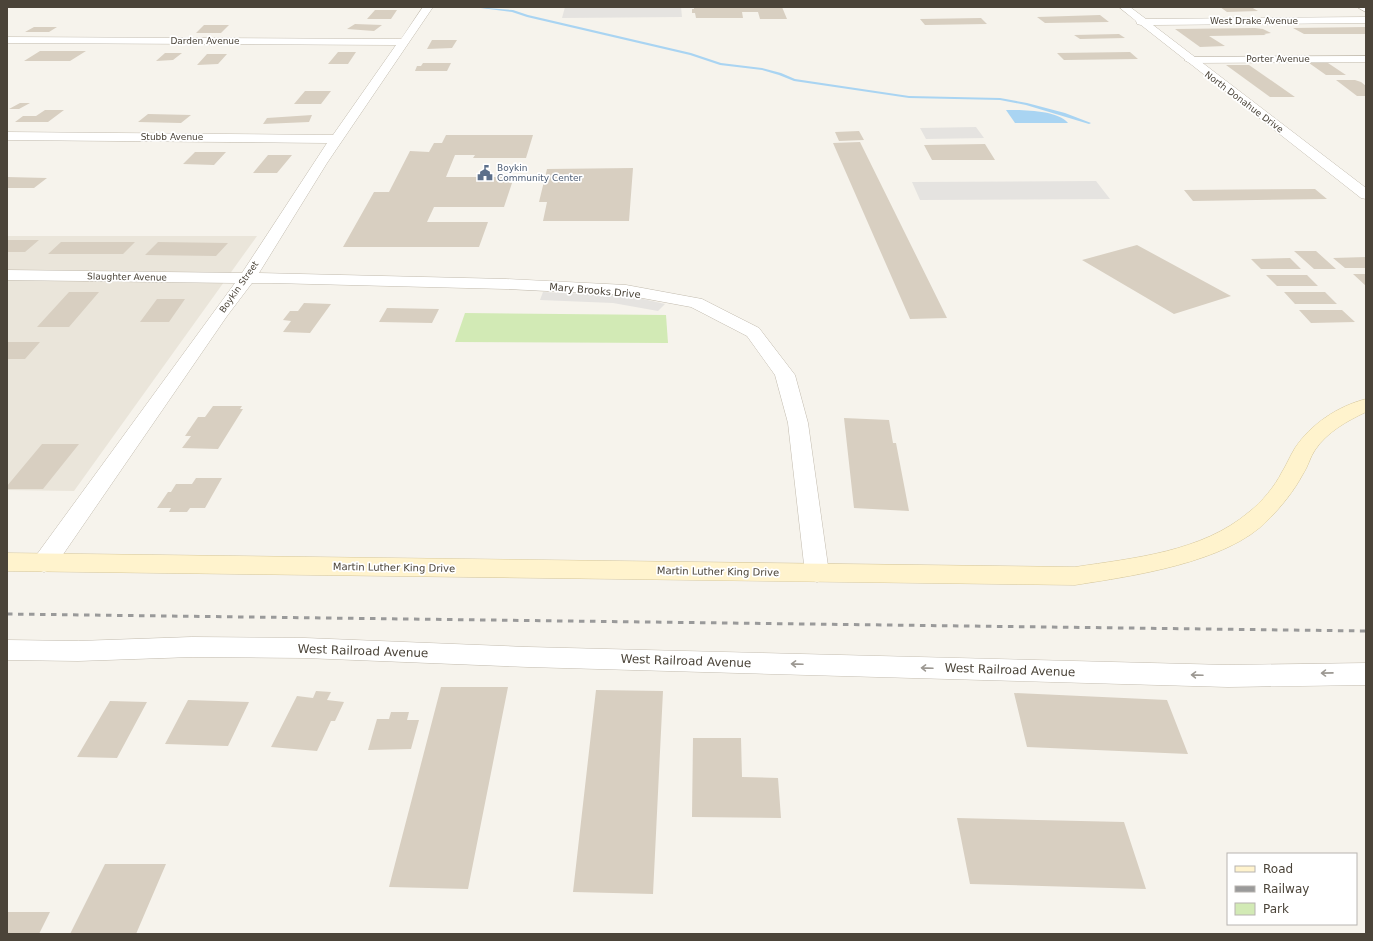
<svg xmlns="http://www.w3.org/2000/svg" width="1373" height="941" viewBox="0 0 1373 941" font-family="'DejaVu Sans',sans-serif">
<rect width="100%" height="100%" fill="#f6f3ec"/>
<!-- residential -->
<path fill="#eae5da" d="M7,236H257L74,491L7,490Z"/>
<!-- green -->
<path fill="#d2eab5" d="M465,313L666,315L668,343L455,342Z"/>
<!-- parking -->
<path fill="#e5e3e0" d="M565,7H681L682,17L562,18Z
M976,127L984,138L926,139L920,128Z
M1096,181L1110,199L920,200L912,182Z
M543,292L612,295L639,298L665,304L658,311L613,303L540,300Z"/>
<!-- water -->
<path fill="#a9d4f2" d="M1006,110C1023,110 1057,110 1068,123H1015Z"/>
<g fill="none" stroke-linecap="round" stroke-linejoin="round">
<!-- stream -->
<path fill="#a9d4f2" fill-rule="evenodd" d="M473,7L513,10L528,15L691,53L721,63L762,68L781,73L795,79L909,96L1000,98L1027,103L1065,113L1091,123L1089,124L1026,105L1000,100L909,98L794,81L779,75L762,70L720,65L690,55L527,17L512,12Z"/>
</g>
<!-- building -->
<path fill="#d8cfc1" d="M694,7H782L787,19H760L758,12H742L743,18H696L695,13H692V9H694Z
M1220,7H1251L1258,11L1227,12Z
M375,10H397L391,19H367Z
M1100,15L1109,22L1045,23L1037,17Z
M981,18L987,24L925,25L920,19Z
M355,24L382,25L374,31L347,29Z
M204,25H229L221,33H196Z
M34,27H57L49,32H25Z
M1366,27V34H1304L1293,28Z
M1255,28L1263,29L1271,33L1264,34L1266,35L1209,36L1225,46L1200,47L1175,29Z
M1119,34L1125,38L1080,39L1074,35Z
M432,40H457L452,48L427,49Z
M40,51H86L70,61H24Z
M338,52H356L348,64H328Z
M1130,52L1138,59L1064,60L1057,53Z
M165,53H182L173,60L156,61Z
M207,54H227L218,64L197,65Z
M423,63H451L447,71H415L417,66H421Z
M1309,63H1328L1346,75H1326Z
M1226,65H1249L1295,97H1270Z
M1336,80H1355L1361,82L1366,86V96H1357Z
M305,91H331L321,104H294Z
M20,103H30L19,109H9Z
M45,110H64L48,122H15L23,116H36Z
M148,114L191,115L181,123L138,122Z
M312,115L309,122L263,124L267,118Z
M859,131L864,140L839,141L835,132Z
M446,135H533L526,158H473L475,155H455L446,177H514L504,207H434L427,222H488L479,247H343L374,192H389L410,151L429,152L434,143H442Z
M860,142L947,318L910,319L833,143Z
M985,144L995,160H932L924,145Z
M195,152H226L214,165L183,164Z
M268,155H292L277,173H253Z
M633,168L629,221H543L547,202H539L547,169Z
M7,177L47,178L34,188H7Z
M1315,189L1327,199L1193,201L1184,190Z
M7,240H39L25,252H7Z
M61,242H135L123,254H48Z
M158,242L228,243L216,256L145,255Z
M1137,245L1231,296L1174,314L1082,260Z
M1294,251H1316L1336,269H1314Z
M1366,257V268H1345L1333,258Z
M1290,258L1301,269H1261L1251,259Z
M1353,274H1366V286Z
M1266,275H1307L1318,286H1277Z
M69,292H99L69,327H37Z
M1284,292H1325L1337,304H1295Z
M157,299H185L169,322H140Z
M304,303L331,304L310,333L283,332L291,321L283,320L290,311H298Z
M387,308L439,309L432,323L379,322Z
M1299,310H1342L1355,322L1311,323Z
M7,342H40L25,359H7Z
M213,406H242L240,409H243L218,449L182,448L191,436H185L198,417H205Z
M844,418L889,420L893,443H896L909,511L854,508Z
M42,444H79L43,489H7V486Z
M196,478H222L205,508H190L187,512H169L171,508H157L168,492H171L176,484H192Z
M441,687H508L468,889L389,887Z
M596,690L663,691L653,894L573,892Z
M316,691L331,692L327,700L344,702L335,721H331L317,751L271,747L297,696L313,698Z
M1014,693L1167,700L1188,754L1027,747Z
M188,700L249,702L228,746L165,744Z
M110,701L147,702L117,758L77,757Z
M391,712H409L407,720H419L411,749L368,750L377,719H389Z
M693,738H741L742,777L778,778L781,818L692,817Z
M957,818L1124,822L1146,889L970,884Z
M105,864H166L136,934H70Z
M7,912H50L39,934H7Z"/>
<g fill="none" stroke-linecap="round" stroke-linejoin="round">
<defs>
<path id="minor" d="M423,7H433L327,163L259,273L506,279L626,285L702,299L759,328L795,375L808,423L829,573L826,579L817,582L808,579L805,573L788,423L775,375L747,336L691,307L626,295L506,289L272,283H252L227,316L53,569L44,572L35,569L32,563L35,557L235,283L7,280V270L242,273L327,143L7,140V132L333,135L396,45L7,43V37L401,39Z
M1357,7H1366V12Z
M1366,56V62L1190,63L1184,60L1190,57Z
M192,637L305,638L528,647L1228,665L1366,663V685L1228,687L528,667L305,658L192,657L78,661L7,660V640L78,641Z"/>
<path id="tertiary" d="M1119,7H1130L1146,19L1366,17V23L1153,25L1366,188V199L1361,198L1141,25L1137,24L1136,21Z"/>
<path id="secondary" d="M1366,399V412C1347,421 1327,432 1315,450C1310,457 1308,467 1303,474C1294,491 1281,507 1268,520C1227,563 1132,576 1075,585L7,571V553L1075,567C1134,558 1202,552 1249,512C1262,502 1275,486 1282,472C1287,464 1290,456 1295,448C1311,424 1338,406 1366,399Z"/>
</defs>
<!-- minor casing -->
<use href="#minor" stroke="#c2bbae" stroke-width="1"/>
<!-- tertiary casing -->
<use href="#tertiary" stroke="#c2bbae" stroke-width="1"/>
<!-- secondary casing -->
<use href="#secondary" stroke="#d6c79b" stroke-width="1"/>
<!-- minor -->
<use href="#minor" fill="#fff" fill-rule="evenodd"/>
<!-- tertiary -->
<use href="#tertiary" fill="#fff" fill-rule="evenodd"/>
<!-- secondary -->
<use href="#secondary" fill="#fff3cd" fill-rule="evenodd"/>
<!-- rail -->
<path stroke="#9a9a9a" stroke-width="3" stroke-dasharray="5.5 5.5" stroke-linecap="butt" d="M7,614L1366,631"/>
</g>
<!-- one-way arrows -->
<defs><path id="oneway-shaft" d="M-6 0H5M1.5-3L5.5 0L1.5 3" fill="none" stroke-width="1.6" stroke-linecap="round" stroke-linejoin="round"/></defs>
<g stroke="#9c9892">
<use href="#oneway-shaft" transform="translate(797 664) rotate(-178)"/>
<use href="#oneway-shaft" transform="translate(927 668) rotate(-178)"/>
<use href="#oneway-shaft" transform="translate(1327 673) rotate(179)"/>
<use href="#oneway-shaft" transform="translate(1197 675) rotate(-178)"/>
</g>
<!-- icons -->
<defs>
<symbol id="civic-bare" viewBox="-9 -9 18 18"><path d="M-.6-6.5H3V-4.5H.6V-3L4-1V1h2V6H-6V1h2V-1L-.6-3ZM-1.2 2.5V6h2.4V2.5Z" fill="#5c6f8a" stroke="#fff" stroke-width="2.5" paint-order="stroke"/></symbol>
</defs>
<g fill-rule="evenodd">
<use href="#civic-bare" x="474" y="162" width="22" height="22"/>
</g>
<g text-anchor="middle" stroke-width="3.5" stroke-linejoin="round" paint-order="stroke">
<!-- far-street labels -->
<g font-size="9" fill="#4b4439" stroke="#fff">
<text x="1254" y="24">West Drake Avenue</text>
<text x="205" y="44">Darden Avenue</text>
<text x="1278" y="62">Porter Avenue</text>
<text transform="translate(1244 102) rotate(37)" y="3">North Donahue Drive</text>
<text x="172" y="140">Stubb Avenue</text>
<text transform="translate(127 277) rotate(1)" y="3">Slaughter Avenue</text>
<text transform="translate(239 287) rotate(-55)" y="3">Boykin Street</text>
</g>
<!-- far-service labels -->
<g font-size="9" fill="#4e5e75" stroke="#fff" text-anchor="start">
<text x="497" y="171">Boykin<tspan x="497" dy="10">Community Center</tspan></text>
</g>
<!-- street labels -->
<g font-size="10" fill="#4b4439" stroke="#fff">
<text transform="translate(595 290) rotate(5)" y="4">Mary Brooks Drive</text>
<text transform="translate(394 567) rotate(1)" y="4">Martin Luther King Drive</text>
<text transform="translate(718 571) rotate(1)" y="4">Martin Luther King Drive</text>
</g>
<!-- near-street labels -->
<g font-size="12" fill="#4b4439" stroke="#fff">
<text transform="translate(363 651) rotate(2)" y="4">West Railroad Avenue</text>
<text transform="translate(686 661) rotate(2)" y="4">West Railroad Avenue</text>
<text transform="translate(1010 670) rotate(2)" y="4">West Railroad Avenue</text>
</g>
</g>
<!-- border -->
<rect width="1373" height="941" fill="none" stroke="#4b4439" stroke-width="16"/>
<!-- legend -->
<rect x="1227" y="853" width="130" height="72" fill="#ffffff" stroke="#b7b4b0"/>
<rect x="1235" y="866" width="20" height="6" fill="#fff3cd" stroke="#b7b4b0"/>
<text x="1263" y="873" font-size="12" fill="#4b4439">Road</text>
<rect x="1235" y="886" width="20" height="6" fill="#9a9a9a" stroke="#b7b4b0"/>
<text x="1263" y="893" font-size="12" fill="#4b4439">Railway</text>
<rect x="1235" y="903" width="20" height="12" fill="#d2eab5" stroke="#b7b4b0"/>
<text x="1263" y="913" font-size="12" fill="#4b4439">Park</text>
</svg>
